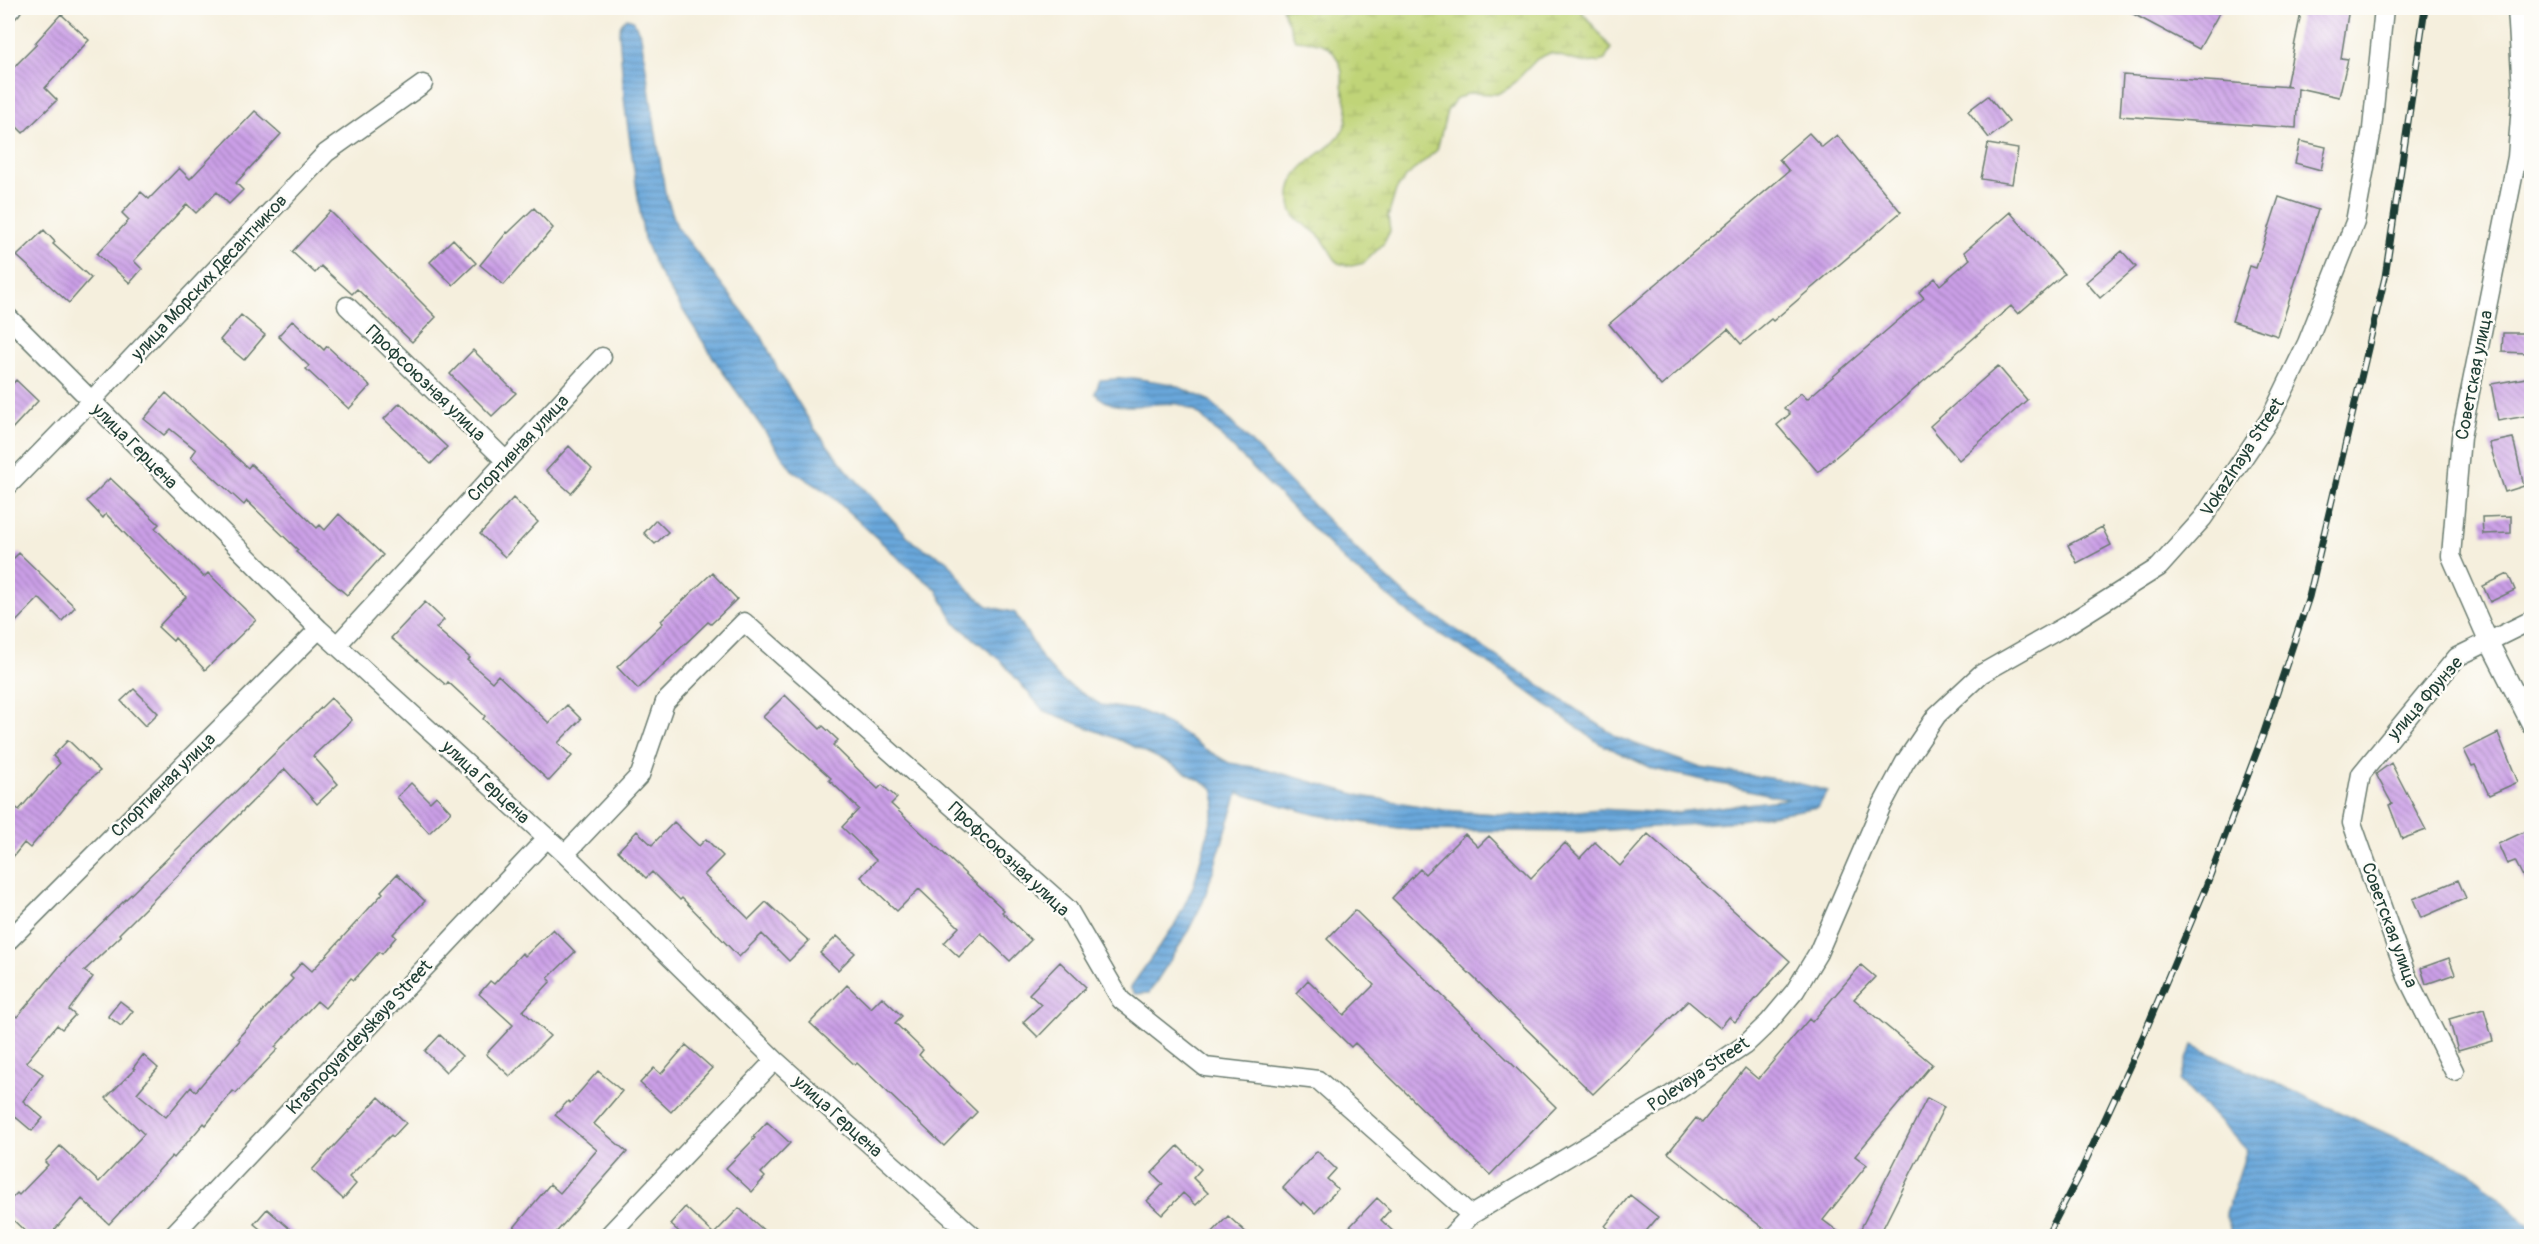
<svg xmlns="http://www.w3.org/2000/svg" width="2539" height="1244" viewBox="0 0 2539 1244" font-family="Pangolin,sans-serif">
<defs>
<pattern id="wetland-marsh" width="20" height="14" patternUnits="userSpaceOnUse" patternTransform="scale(1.5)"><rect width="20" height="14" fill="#c0d478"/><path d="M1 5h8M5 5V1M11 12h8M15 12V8" fill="none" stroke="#a5b768"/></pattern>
<pattern id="water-rules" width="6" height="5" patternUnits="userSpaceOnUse" patternTransform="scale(1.5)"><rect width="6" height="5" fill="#69a7db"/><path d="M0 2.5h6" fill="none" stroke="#5689b2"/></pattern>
<pattern id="building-back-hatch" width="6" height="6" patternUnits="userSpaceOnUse" patternTransform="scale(1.5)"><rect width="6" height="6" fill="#cb9fe7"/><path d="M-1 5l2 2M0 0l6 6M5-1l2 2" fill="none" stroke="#a483bc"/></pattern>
</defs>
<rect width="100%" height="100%" fill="#fdfcf7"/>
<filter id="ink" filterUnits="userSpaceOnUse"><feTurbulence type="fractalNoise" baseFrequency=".0167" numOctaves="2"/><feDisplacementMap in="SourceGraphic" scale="12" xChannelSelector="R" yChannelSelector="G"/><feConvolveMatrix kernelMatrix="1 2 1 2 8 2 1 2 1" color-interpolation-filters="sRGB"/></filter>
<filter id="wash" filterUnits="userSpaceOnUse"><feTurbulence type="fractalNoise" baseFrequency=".008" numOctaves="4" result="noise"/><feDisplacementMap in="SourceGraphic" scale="24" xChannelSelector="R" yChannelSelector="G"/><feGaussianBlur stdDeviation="1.35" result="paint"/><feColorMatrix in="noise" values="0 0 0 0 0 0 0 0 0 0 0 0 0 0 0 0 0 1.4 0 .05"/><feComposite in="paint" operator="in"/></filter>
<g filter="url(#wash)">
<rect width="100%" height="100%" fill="#f5efdd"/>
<!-- wetland -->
<path fill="url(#wetland-marsh)" stroke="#708856" stroke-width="1.5" d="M1282,8H1579L1611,48L1605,60C1584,67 1570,58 1550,53L1537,59L1509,88L1497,94L1469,93L1455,100L1447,111L1437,150L1406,177L1396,190L1388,217L1390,231L1384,243L1364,263L1351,266L1338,263C1332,256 1328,247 1323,240C1311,224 1290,224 1290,200C1288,162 1328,156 1343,130C1351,115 1347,105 1343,90C1341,85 1343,78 1342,72C1335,44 1321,41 1295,40Z"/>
<!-- water -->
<path fill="url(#water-rules)" stroke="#447288" stroke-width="1.5" d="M626,18L633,20L641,36L665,192L677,227L761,335L778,370L814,428L847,470L914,543L948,561L969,590L988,606L1015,613L1043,660L1062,681L1101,705L1141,711L1172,726L1205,749L1229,763L1266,769L1362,796L1444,810L1522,816L1600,809L1669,813L1789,799L1653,769L1599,743L1491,665L1421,623L1346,562L1199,414C1194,411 1187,407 1182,405C1154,398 1116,418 1095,393L1100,380L1133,378L1172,384L1210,401L1362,555L1410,599L1619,738L1701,768L1789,781L1828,791L1818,807L1727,822L1580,832L1411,830L1317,815L1238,793L1203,902L1185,937L1149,993L1135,994L1130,988L1176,923L1194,884L1216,803L1213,788L1171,764L1122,741L1043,710L1002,662L955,623L936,589L905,564L828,493L792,470L718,365L656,268L644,239L625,107L619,33L621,24Z
M2192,1045L2471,1172L2531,1228V1236H2232L2226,1213L2247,1150L2180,1081Z"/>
<g id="blocks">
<!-- building -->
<path fill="url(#building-back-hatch)" d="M2122,8H2222L2199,49Z
M2302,8H2349L2341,58L2348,59L2339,97L2298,88L2296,128L2120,116L2123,75L2291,87L2286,86Z
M61,14L89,40L45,88L57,100L23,133L8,118V73L37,44L35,43Z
M1988,96L2009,122L1989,138L1968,111Z
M255,111L281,134L236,183L243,190L229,204L217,192L196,213L187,204L134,261L142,269L130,283L97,254L129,220L122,213L141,192L149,199L179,168L190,179Z
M1809,133L1822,147L1837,135L1901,212L1773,321L1771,319L1741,344L1728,329L1661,386L1609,324L1789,171L1779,159Z
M2300,141L2326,147L2321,170L2295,163Z
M1988,144L2018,149L2012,184L1981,179Z
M2279,197L2318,210L2278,336L2232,321L2250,266L2256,268Z
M534,208L553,228L504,285L480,265L507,232L508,233Z
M330,211L436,317L412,342L357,289L352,294L321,266L315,273L292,252Z
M2010,212L2064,274L2018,314L2011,306L1818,472L1777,425L1790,414L1784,408L1801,393L1807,399L1924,298L1919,292L1935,278L1940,285L1970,259L1964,252Z
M44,230L55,242L53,244L91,278L69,303L17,256Z
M453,239L476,263L453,285L430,262Z
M2122,251L2136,267L2100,298L2086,282Z
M241,315L265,335L244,360L220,340Z
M293,320L324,350L327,346L370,386L349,409L306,369L309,366L278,336Z
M2503,333H2528L2527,353L2502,352Z
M473,350L516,393L492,416L450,374Z
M1998,366L2027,400L1959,460L1930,426Z
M2532,377V415L2498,421L2491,384Z
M16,380L38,401L8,433V389Z
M166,393L248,468L251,464L317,528L320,525L325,530L339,514L383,555L347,595L296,552L298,550L247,501L244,505L191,457L196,450L170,429L164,435L144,419Z
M400,403L447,447L431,464L384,419Z
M2513,438L2524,486L2505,492L2489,443Z
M569,446L592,469L571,493L546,471Z
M110,478L159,524L155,528L204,577L208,573L256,620L205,670L175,638L173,641L158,627L186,597L106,514L103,518L87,501Z
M513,498L538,522L505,557L480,534Z
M2511,516V533L2483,534L2482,517Z
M656,520L668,532L655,544L644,533Z
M2102,527L2111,545L2077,563L2068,545Z
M19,553L75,607L62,621L39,598L8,630V564Z
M712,573L737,599L711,624L708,622L638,689L617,667L663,623L661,621Z
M2508,574L2515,590L2490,602L2483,586Z
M425,602L444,620L436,628L470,658L467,660L492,682L498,675L549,723L567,705L581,719L558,743L572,756L549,781L483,719L485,716L448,682L446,685L391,638Z
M134,689L158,713L145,726L121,701Z
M785,695L820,729L823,726L838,740L833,745L878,789L882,785L897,798L891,804L1004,910L1002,912L1031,940L1010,961L981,933L959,957L944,943L959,927L919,889L897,911L861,877L876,860L842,827L859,809L829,780L831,778L763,717Z
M331,698L352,720L313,756L338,784L317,804L285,769L119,934L121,936L84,971L93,977L69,1010L75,1015L62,1029L57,1025L26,1062L43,1074L23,1101L43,1118L32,1131L13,1115L8,1123V1009L17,1017L70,954Z
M2498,733L2518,782L2489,795L2475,765L2472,766L2464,750Z
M68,740L100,771L83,785L30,848L24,843L8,863V801L19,810L60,763L53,756Z
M2391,763L2426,830L2402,839L2389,805L2392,804L2376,774Z
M411,783L430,802L436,796L451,812L429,833L397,797Z
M674,822L699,846L706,839L723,856L704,875L749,919L766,902L809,941L789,961L762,934L739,957L682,898L680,900L652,872L646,878L618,851L637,831L652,845Z
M2532,828V894L2515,861L2507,864L2498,844Z
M1465,834L1478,847L1489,836L1531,878L1565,843L1580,858L1595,842L1620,866L1648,834L1790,961L1735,1022L1729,1017L1720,1028L1688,1001L1593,1094L1392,898L1420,869L1425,874Z
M397,874L425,901L393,934L396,937L382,954L379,952L354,980L351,978L325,1008L317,1001L275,1047L278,1049L236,1093L233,1091L206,1125L204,1123L174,1158L172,1156L109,1224L82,1199L49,1236H30L8,1215V1202L17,1193L19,1195L48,1165L45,1162L60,1146L99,1182L144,1134L106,1098L135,1069L133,1068L143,1055L158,1068L137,1093L166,1117L191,1087L196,1091L240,1040L238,1038L293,979L290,976L302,962L312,971L383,893L381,891Z
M2458,880L2466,898L2421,918L2413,899Z
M1355,910L1556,1107L1490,1175L1355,1043L1351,1047L1296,993L1308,980L1344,1015L1374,985L1327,939Z
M553,929L575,952L548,978L551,981L523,1011L550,1036L510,1076L486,1054L513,1025L479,994L490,981L494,984L522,953L525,956Z
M837,936L855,953L838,970L820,953Z
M2449,958L2455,974L2426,984L2421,968Z
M1060,962L1086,987L1038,1037L1023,1022L1041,1005L1029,994Z
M1861,965L1875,977L1854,999L1932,1064L1855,1156L1867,1165L1823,1220L1844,1236H1773L1668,1153L1696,1118L1702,1123L1745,1068L1758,1079L1809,1019L1812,1022Z
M847,985L871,1008L882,997L902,1016L895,1023L923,1050L919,1055L977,1112L944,1146L857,1063L855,1065L810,1023Z
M120,1001L133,1011L121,1026L108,1016Z
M2484,1009L2493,1041L2458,1051L2449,1019Z
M440,1035L462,1056L446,1072L425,1051Z
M686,1045L712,1068L671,1112L640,1083L654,1068L661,1074Z
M598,1071L622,1091L594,1124L627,1152L553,1236H507L550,1184L560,1193L597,1150L555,1115L568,1101L570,1103Z
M379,1097L406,1123L393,1137L391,1135L349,1177L356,1184L343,1199L312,1170Z
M1927,1098L1944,1107L1879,1236H1857Z
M767,1122L790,1143L761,1173L765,1177L752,1192L726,1168L755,1138L753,1137Z
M1178,1146L1201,1169L1193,1178L1208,1193L1196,1205L1183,1193L1162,1215L1147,1201L1163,1184L1152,1173Z
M1317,1151L1336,1169L1327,1179L1338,1189L1315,1213L1303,1202L1301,1205L1283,1188Z
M1630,1195L1658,1217L1642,1236H1618L1605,1226Z
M1377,1198L1390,1210L1381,1220L1398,1236H1341Z
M685,1207L714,1234L739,1208L770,1236H684L670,1224Z
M267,1209L298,1236H269L254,1224Z
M1228,1216L1250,1236H1209Z"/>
</g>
</g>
<g filter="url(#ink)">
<use href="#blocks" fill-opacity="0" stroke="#6a7b6f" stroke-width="1.5"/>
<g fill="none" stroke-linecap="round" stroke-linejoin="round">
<defs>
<path id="street" d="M2517,8L2522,91L2517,157L2461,437L2451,556L2488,640L2532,726
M8,12L12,8
M347,306L505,460
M8,317L319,629L565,854L775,1060L973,1236
M8,486L90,402L326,153L423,84
M337,645L602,357
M565,854L640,775L665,702L744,622L1068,909L1121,1000L1205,1067L1318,1080L1471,1215
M8,941L319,629
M2454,1071L2407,977L2352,823L2361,774L2457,657L2532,620
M172,1236L547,838
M608,1236L775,1060
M1451,1236L1471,1215L1671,1095L1745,1045L1769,1022L1795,991L1818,953L1882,805L1905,762L1937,715L1981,674L2067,625L2159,567L2203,518L2271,417L2307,343L2355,222L2372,129L2384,8"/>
</defs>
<!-- street casing -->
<use href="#street" stroke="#6a7b6f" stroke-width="21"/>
<!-- street -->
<use href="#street" stroke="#fff" stroke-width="18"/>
<defs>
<path id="rail" d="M2047,1236L2081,1171L2142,1039L2205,889L2263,735L2309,597L2385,277L2425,8"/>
</defs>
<!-- rail casing -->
<use href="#rail" stroke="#1f3d34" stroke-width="7"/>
<!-- rail -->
<use href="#rail" stroke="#fdfcf7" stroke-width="4.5" stroke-dasharray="14" stroke-linecap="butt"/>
</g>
</g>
<g text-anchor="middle" stroke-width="5" stroke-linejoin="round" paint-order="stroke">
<!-- street labels -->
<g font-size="18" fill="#1f3d34" stroke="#fdfcf7">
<text transform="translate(209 277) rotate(-47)" y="6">улица Морских Десантников</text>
<text transform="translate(2474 375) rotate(-79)" y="6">Советская улица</text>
<text transform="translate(426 383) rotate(44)" y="6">Профсоюзная улица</text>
<text transform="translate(135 446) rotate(45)" y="6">улица Герцена</text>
<text transform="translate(518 448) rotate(-47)" y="6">Спортивная улица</text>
<text transform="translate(2242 457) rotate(-57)" y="6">Vokazlnaya Street</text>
<text transform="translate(2425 698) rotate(-49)" y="6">улица Фрунзе</text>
<text transform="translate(486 782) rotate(43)" y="6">улица Герцена</text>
<text transform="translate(163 785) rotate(-45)" y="6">Спортивная улица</text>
<text transform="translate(1009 859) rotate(43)" y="6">Профсоюзная улица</text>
<text transform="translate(2390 925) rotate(70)" y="6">Советская улица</text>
<text transform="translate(359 1037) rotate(-47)" y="6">Krasnogvardeyskaya Street</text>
<text transform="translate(1698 1074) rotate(-34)" y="6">Polevaya Street</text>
<text transform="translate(838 1116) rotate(42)" y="6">улица Герцена</text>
</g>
</g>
<!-- margin -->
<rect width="2539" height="1244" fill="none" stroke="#fdfcf7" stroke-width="30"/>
</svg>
